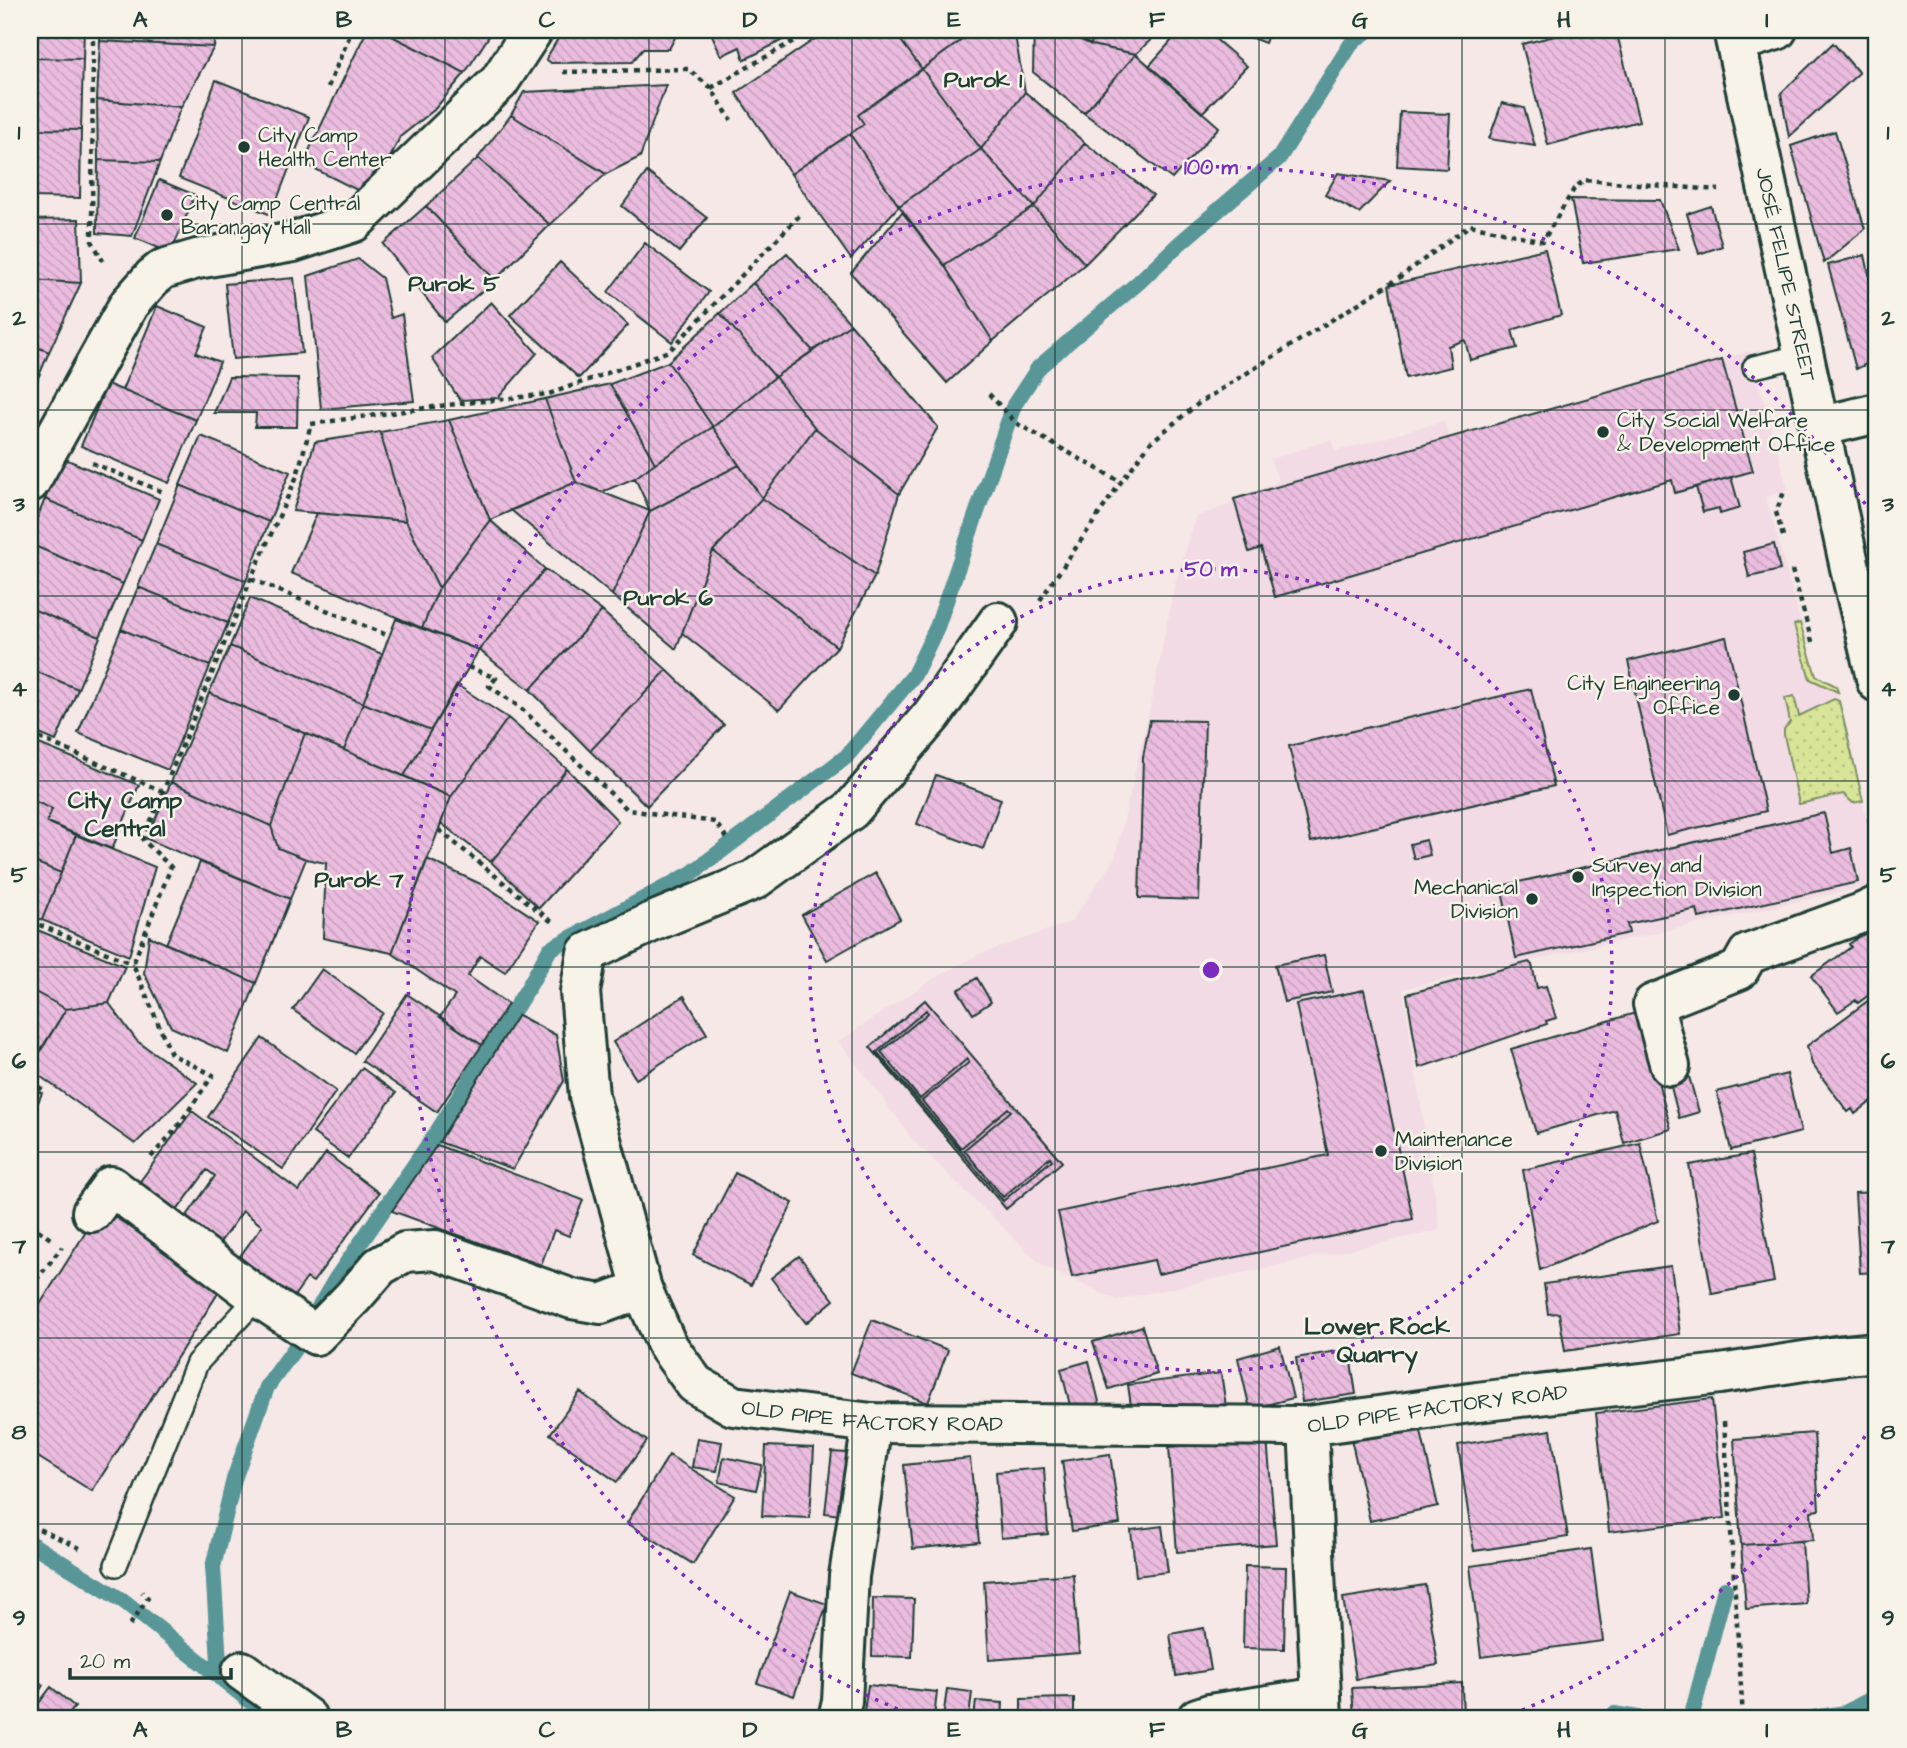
<svg xmlns="http://www.w3.org/2000/svg" width="1907" height="1748" viewBox="0 0 1907 1748" font-family="'Architects Daughter',sans-serif">
<defs>
<pattern id="grass-dots" width="8" height="8" patternUnits="userSpaceOnUse" patternTransform="scale(1.75)"><rect width="8" height="8" fill="#d8e497"/><path d="M2 2h.1M6 6h.1" fill="none" stroke="#b9c483" stroke-width="1.8" stroke-linecap="round"/></pattern>
<pattern id="building-back-hatch" width="6" height="6" patternUnits="userSpaceOnUse" patternTransform="scale(1.75)"><rect width="6" height="6" fill="#ebbcdf"/><path d="M-1 5l2 2M0 0l6 6M5-1l2 2" fill="none" stroke="#c9a2c0"/></pattern>
</defs>
<rect width="100%" height="100%" fill="#f5e8e6"/>
<filter id="ink" filterUnits="userSpaceOnUse"><feTurbulence type="fractalNoise" baseFrequency=".0143" numOctaves="2"/><feDisplacementMap in="SourceGraphic" scale="14" xChannelSelector="R" yChannelSelector="G"/><feConvolveMatrix kernelMatrix="1 2 1 2 8 2 1 2 1" color-interpolation-filters="sRGB"/></filter>
<g filter="url(#ink)">
<!-- built -->
<path fill="#f2dbe4" d="M1750,351L1788,490L1766,497L1816,676L1836,686L1877,865V884L1403,989L1440,1230L1117,1300L1042,1265L915,1142L839,1041L936,977L978,955L1071,922L1115,858L1151,704L1174,589L1196,517L1232,504L1231,499L1279,482L1270,459L1331,440L1335,452L1444,421L1449,437Z"/>
<!-- grass -->
<path fill="url(#grass-dots)" stroke="#7c9066" stroke-width="2" d="M1800,623L1816,676L1836,686L1838,692L1810,679L1794,625Z
M1794,696L1799,716L1834,699L1839,701L1863,801L1853,803L1843,794L1799,804L1784,735V729L1790,722L1785,698Z"/>
<g fill="none" stroke-linecap="round" stroke-linejoin="round">
<!-- stream -->
<path stroke="#599697" stroke-width="16" d="M30,1543L125,1602L271,1718
M220,1678L213,1567L234,1479L267,1387L295,1348L335,1280L435,1135L528,988L550,949L692,873L846,757L914,675L937,627L1014,405L1039,367L1139,282L1180,243L1279,158L1353,41L1369,30
M1614,1714L1638,1718
M1691,1718L1725,1589
M1813,1718L1845,1713L1877,1696"/>
</g>
<!-- building -->
<path fill="url(#building-back-hatch)" stroke="#1f3d34" stroke-width="2" d="M30,30H84L83,59L30,58Z
M100,30H215L214,47L100,41Z
M367,30H380L465,73L434,110L400,137L371,197L303,163Z
M380,30H493L465,73Z
M563,30H679L669,49H643L632,62L551,63L546,59Z
M710,30H802L744,60L740,47L721,56Z
M828,30H893L922,69L858,115L864,124L791,174L736,93Z
M893,30H987L973,32L922,69Z
M987,30H1014L1025,92L981,149L922,69L973,32Z
M1034,30H1062L1091,45L1136,54L1084,113L1033,72Z
M1062,30H1092L1091,45Z
M1092,30H1161L1136,54L1091,45Z
M1181,30H1205L1247,66L1202,113L1149,66Z
M1231,30H1270L1265,43Z
M1579,30H1616L1639,121L1548,145L1522,44Z
M100,41L214,47L181,107L97,100Z
M1833,43L1859,73L1789,137L1781,93Z
M1136,54L1219,127L1172,179L1084,113Z
M30,58L83,59L81,130L30,129Z
M922,69L981,149L899,206L850,134L864,124L858,115Z
M216,80L309,117L271,215L179,178Z
M666,85L640,157L606,174L511,115L524,92Z
M1025,92L1085,143L1034,207L981,149Z
M97,100L181,107L160,162L98,160Z
M1502,103L1524,108L1535,146L1489,139Z
M1400,112L1450,114L1447,169L1397,166Z
M511,115L606,174L550,225L478,158Z
M30,129L81,130L80,198L30,197Z
M1835,131L1865,229L1824,263L1791,146Z
M850,134L899,206L851,259L791,174Z
M1085,143L1153,195L1085,264L1034,207Z
M981,149L1034,207L944,265L899,206Z
M478,158L550,225L495,280L426,206Z
M98,160L160,162L132,236L97,233Z
M647,172L707,218L679,252L622,206Z
M1338,173L1390,181L1359,213L1325,195Z
M159,180L195,195L171,253L135,238Z
M1571,199L1660,200L1679,249L1583,263Z
M426,206L495,280L445,322L383,244Z
M1711,206L1722,246L1699,254L1687,214Z
M1034,207L1085,264L993,341L944,265Z
M902,212L944,265L993,341L947,383L851,273Z
M79,219L81,283L30,280V220Z
M1877,221V268L1869,223Z
M645,243L709,292L672,342L608,292Z
M1545,249L1561,315L1512,330L1517,348L1470,360L1465,340L1448,346L1451,367L1406,378L1389,285Z
M787,253L851,324L813,351L753,283Z
M1865,255L1877,311V359L1856,369L1828,265Z
M358,259L382,278L391,318L402,314L414,401L321,409L308,276Z
M560,262L628,325L579,378L510,315Z
M294,278L302,353L233,359L225,284Z
M30,280L81,283L49,352L30,344Z
M753,283L813,351L775,377L720,313Z
M491,302L537,353L498,398L460,400L432,358Z
M157,306L207,327L196,353L220,362L196,420L122,390Z
M720,313L775,377L713,427L668,362Z
M851,324L938,427L899,494L815,428L775,377Z
M30,344L49,352L30,397Z
M1722,360L1753,471L1675,493L1672,480L1275,597L1261,548L1249,552L1234,499Z
M668,362L713,427L655,463L610,384Z
M229,377L298,378L297,427H255L256,413H214Z
M775,377L815,428L762,498L713,427Z
M107,384L196,420L169,483L81,446Z
M610,384L655,463L635,478L602,492L576,482L545,399Z
M545,399L576,482L490,520L449,420Z
M449,420L490,520L439,588L406,521L380,432Z
M713,427L739,465L650,511L635,478L655,463Z
M815,428L899,494L875,576L762,498Z
M380,432L406,521L293,511L315,442Z
M201,436L290,472L269,522L180,485Z
M63,458L159,499L142,540L45,499Z
M739,465L762,498L713,551L676,649L612,595L650,511Z
M1731,477L1740,508L1720,514L1719,508L1703,512L1696,487Z
M576,482L650,511L612,595L511,510Z
M180,485L269,522L246,581L156,544Z
M762,498L875,576L837,647L713,551Z
M45,499L142,540L123,584L30,544V535Z
M317,513L406,521L439,588L422,628L291,573Z
M490,520L545,569L479,650L422,628L439,588Z
M30,544L123,584L100,637L30,608Z
M156,544L246,581L228,623L138,587Z
M1774,544L1780,570L1749,577L1743,552Z
M713,551L837,647L779,710L682,633Z
M545,569L602,611L530,690L479,650Z
M138,587L228,623L210,666L121,629Z
M250,598L382,654L363,703L230,646Z
M30,608L100,637L78,689L30,669Z
M602,611L667,670L590,751L530,690Z
M396,619L479,650L431,730L363,703Z
M121,629L210,666L168,770L78,733Z
M1726,637L1766,811L1667,835L1628,661Z
M230,646L363,703L344,750L209,693Z
M30,669L78,689L56,741L30,730Z
M667,670L724,725L647,806L590,751Z
M457,685L508,718L451,797L404,776Z
M1531,689L1554,786L1311,842L1289,746Z
M209,693L305,733L271,826L171,782Z
M363,703L431,730L404,776L344,750Z
M508,718L567,769L491,862L441,823L451,797Z
M1150,720L1205,721L1199,900L1139,898L1143,757Z
M305,733L451,797L392,953L323,938L326,863L306,859L278,848L271,826Z
M30,740L39,744L30,768Z
M39,744L139,785L112,849L47,822L52,809L30,799V768Z
M567,769L618,821L539,908L491,862Z
M936,775L1001,799L983,849L917,824Z
M171,782L271,826L278,848L306,859L290,899L147,839Z
M30,799L52,809L47,822L76,835L61,873L30,860Z
M1824,813L1833,853L1851,848L1858,882L1699,918L1697,909L1627,924L1629,933L1516,958L1501,886Z
M1877,817V861L1868,819Z
M76,835L155,867L129,956L42,920Z
M1426,840L1430,855L1414,859L1410,844Z
M427,859L487,887L539,921L505,972L480,956L468,976L508,1004L482,1045L440,1017L455,996L392,953Z
M30,860L61,873L42,920L30,915Z
M200,862L290,899L256,983L166,944Z
M876,873L900,919L827,960L802,915Z
M1877,925V989L1858,1003L1856,1000L1838,1012L1811,976L1851,947L1849,944Z
M35,929L125,966L109,1003L66,1009L30,989V939Z
M149,936L256,983L228,1053L171,1027L144,973Z
M1324,955L1332,992L1284,1002L1275,965Z
M1529,962L1532,965L1537,988L1546,986L1556,1018L1546,1021L1547,1024L1419,1068L1407,994Z
M322,969L383,1013L354,1053L293,1010Z
M977,978L991,1002L973,1014L958,990Z
M30,989L66,1009L30,1067Z
M1364,990L1413,1219L1158,1274L1154,1260L1072,1277L1058,1212L1328,1155L1296,1004Z
M407,994L482,1045L437,1112L362,1061Z
M1877,994V1097L1855,1114L1852,1109L1848,1112L1812,1064L1807,1046Z
M684,996L707,1034L636,1079L613,1042Z
M925,1000L1062,1162L1006,1209L870,1047Z
M109,1003L137,1041L197,1083L135,1144L30,1069L66,1009Z
M926,1010L928,1013L881,1052L920,1099L967,1059L969,1062L967,1064L922,1101L961,1148L1008,1108L1011,1111L964,1150L1003,1197L1050,1157L1052,1160L1003,1201L877,1052Z
M926,1010L928,1013L881,1052L920,1099L967,1059L969,1062L967,1064L922,1101L961,1148L1008,1108L1011,1111L964,1150L1003,1197L1050,1157L1052,1160L1003,1201L877,1052Z
M1639,1012L1671,1129L1624,1143L1615,1110L1536,1133L1511,1049Z
M518,1015L556,1035L564,1081L513,1169L439,1142Z
M262,1038L336,1091L283,1169L208,1117Z
M362,1068L396,1093L348,1158L313,1133Z
M1688,1073L1699,1112L1679,1118L1669,1079Z
M1787,1074L1801,1132L1731,1150L1717,1092Z
M30,1088L42,1093L30,1121Z
M192,1111L299,1191L326,1153L379,1193L313,1282L307,1278L287,1306L238,1259L262,1226L243,1211L218,1245L184,1220L215,1176L207,1170L176,1212L138,1184Z
M1640,1143L1658,1221L1540,1270L1523,1170Z
M437,1145L583,1200L569,1236L554,1230L541,1265L392,1211Z
M1751,1154L1774,1282L1712,1294L1689,1165Z
M735,1173L793,1203L751,1285L693,1255Z
M1877,1192V1272L1860,1273L1855,1193Z
M101,1208L222,1287L92,1491L30,1452V1320Z
M799,1256L834,1300L806,1323L771,1278Z
M1671,1266L1680,1334L1565,1351L1559,1313L1548,1314L1544,1284Z
M872,1320L948,1350L928,1403L851,1373Z
M1142,1326L1157,1374L1109,1389L1093,1342Z
M1280,1346L1293,1398L1250,1409L1238,1358Z
M1349,1349L1356,1394L1302,1402L1296,1358Z
M1089,1361L1100,1406L1072,1413L1061,1369Z
M1221,1373L1226,1406L1133,1419L1128,1385Z
M580,1392L647,1441L617,1482L550,1434Z
M1712,1399L1725,1518L1609,1532L1596,1413Z
M1417,1414L1438,1506L1370,1521L1349,1430Z
M1551,1430L1568,1537L1474,1551L1458,1445Z
M1814,1433L1819,1510L1811,1511L1813,1540L1741,1545L1734,1439Z
M697,1438L722,1442L717,1471L692,1467Z
M1267,1439L1276,1544L1177,1552L1169,1447Z
M766,1446L814,1448L810,1518L762,1516Z
M832,1452L861,1454L855,1517L825,1513Z
M1110,1454L1120,1524L1072,1531L1062,1461Z
M669,1455L735,1496L693,1564L627,1523Z
M724,1457L762,1465L756,1490L719,1482Z
M970,1458L979,1542L913,1549L904,1465Z
M1044,1468L1048,1534L1001,1538L996,1472Z
M1162,1526L1168,1572L1136,1576L1131,1530Z
M1802,1541L1806,1604L1746,1609L1741,1545Z
M1591,1549L1603,1641L1481,1657L1470,1566Z
M1245,1566L1286,1567L1284,1649L1243,1648Z
M1073,1574L1079,1653L989,1660L984,1581Z
M1425,1585L1438,1665L1356,1679L1343,1598Z
M790,1591L827,1604L794,1696L757,1683Z
M873,1598L914,1599L912,1657L872,1656Z
M1204,1628L1211,1670L1176,1676L1170,1634Z
M30,1675L43,1685L30,1707Z
M1462,1683L1463,1718H1354L1352,1688Z
M868,1685L937,1692L934,1718H863Z
M51,1687L75,1707L66,1718H30V1715Z
M947,1689L972,1692L969,1718H943Z
M1074,1698V1718H1021V1699Z
M976,1701L1003,1703L1002,1718H974Z"/>
<g fill="none" stroke-linecap="round" stroke-linejoin="round">
<defs>
<path id="lane" d="M1754,367L1804,355
M116,1565L197,1363L258,1297"/>
<g id="street">
<path d="M1819,427L1877,413"/>
<path id="s1" d="M998,622L932,715L851,810L754,880L652,922L587,953L580,992L589,1096L642,1289L667,1345L695,1384L733,1406L872,1423L1308,1426L1477,1402L1720,1374L1836,1356L1877,1352"/>
<path d="M1670,1066L1653,1004L1739,970L1748,954L1862,913L1877,906"/>
<path d="M92,1212L111,1186L258,1297L316,1335L353,1297L380,1266L405,1252L435,1250L572,1299L601,1304L642,1289"/>
<path d="M1308,1426L1322,1718"/>
<path d="M242,1671L307,1718"/>
<path d="M838,1718L842,1701L849,1576L872,1423"/>
<path d="M1197,1718L1209,1714L1321,1697"/>
</g>
<g id="secondary">
<path id="s2" d="M1733,30L1852,577L1877,682"/>
<path d="M1737,42L1777,30"/>
<path d="M30,482L129,304L153,277L163,269L197,259L293,242L354,222L499,82L533,30"/>
</g>
</defs>
<!-- lane casing -->
<use href="#lane" stroke="#1f3d34" stroke-width="26"/>
<!-- street casing -->
<use href="#street" stroke="#1f3d34" stroke-width="44"/>
<!-- secondary casing -->
<use href="#secondary" stroke="#1f3d34" stroke-width="44"/>
<!-- path -->
<path stroke="#1f3d34" stroke-width="4.5" stroke-dasharray="5 5" stroke-linecap="butt" d="M93,30L92,241L103,261
M563,72L688,69L711,88L731,120
M328,87L352,30
M711,88L813,30
M989,394L1016,423L1121,482
M92,463L163,492
M1783,536L1776,512L1784,492
M1792,570L1813,645
M251,579L389,636
M1040,600L1121,482L1151,442L1199,403L1399,278L1470,225L1543,241L1574,189L1584,180L1719,190
M468,667L496,678L489,686L521,708L628,810L715,822L729,841
M30,734L162,791
M439,830L552,922
M30,921L133,964
M30,1081L43,1090
M151,1157L176,1129L213,1075L171,1054L133,964L171,867L143,840L251,579L297,476L311,424L447,405L549,394L669,351L801,214
M30,1224L52,1240
M30,1288L62,1247
M1724,1422L1743,1718
M30,1525L82,1549
M130,1625L148,1598L142,1592
M1875,1718L1877,1717"/>
<!-- lane -->
<use href="#lane" stroke="#f7f3e8" stroke-width="21"/>
<!-- street -->
<use href="#street" stroke="#f7f3e8" stroke-width="38"/>
<!-- secondary -->
<use href="#secondary" stroke="#f7f3e8" stroke-width="38"/>
</g>
</g>
<!-- grid -->
<path fill="none" stroke="#1f3d34" stroke-width="2" stroke-opacity="0.55" d="M242,30V1718M445,30V1718M649,30V1718M852,30V1718M1055,30V1718M1259,30V1718M1462,30V1718M1665,30V1718M30,224H1877M30,410H1877M30,596H1877M30,781H1877M30,967H1877M30,1152H1877M30,1338H1877M30,1524H1877"/>
<!-- distance rings -->
<g fill="none" stroke="#7b2cbf" stroke-width="3.5" stroke-dasharray="3.5 7">
<circle cx="1211" cy="970" r="401"/>
<path d="M1877 1419A803 803 0 0 1 1505 1717M917 1717A803 803 0 1 1 1877 521"/>
</g>
<!-- markers -->
<g fill="#1f3d34" stroke="#f7f3e8" stroke-width="2.5">
<circle cx="244" cy="147" r="7"/>
<circle cx="167" cy="215" r="7"/>
<circle cx="1603" cy="432" r="7"/>
<circle cx="1734" cy="695" r="7"/>
<circle cx="1578" cy="877" r="7"/>
<circle cx="1532" cy="899" r="7"/>
<circle cx="1381" cy="1151" r="7"/>
</g>
<g text-anchor="middle" stroke-width="5" stroke-linejoin="round" paint-order="stroke">
<!-- poi labels -->
<g font-size="21" fill="#1f3d34" stroke="#f7f3e8" text-anchor="start">
<text x="258" y="142">City Camp<tspan x="258" dy="24">Health Center</tspan></text>
<text x="181" y="210">City Camp Central<tspan x="181" dy="24">Barangay Hall</tspan></text>
<text x="1617" y="427">City Social Welfare<tspan x="1617" dy="24">&amp; Development Office</tspan></text>
<text x="1720" y="690" text-anchor="end">City Engineering<tspan x="1720" dy="24">Office</tspan></text>
<text x="1592" y="872">Survey and<tspan x="1592" dy="24">Inspection Division</tspan></text>
<text x="1518" y="894" text-anchor="end">Mechanical<tspan x="1518" dy="24">Division</tspan></text>
<text x="1395" y="1146">Maintenance<tspan x="1395" dy="24">Division</tspan></text>
</g>
<!-- street labels -->
<g font-size="21" fill="#1f3d34" stroke="#f7f3e8">
<text dy="7" stroke="none"><textPath href="#s2" startOffset="250">JOSÉ FELIPE STREET</textPath></text>
<text dy="7" stroke="none"><textPath href="#s1" startOffset="1745">OLD PIPE FACTORY ROAD</textPath></text>
<text dy="7" stroke="none"><textPath href="#s1" startOffset="1178">OLD PIPE FACTORY ROAD</textPath></text>
</g>
<!-- neighbourhood labels -->
<g font-size="23" font-weight="bold" fill="#1f3d34" stroke="#f7f3e8">
<text x="983" y="87">Purok 1</text>
<text x="454" y="291">Purok 5</text>
<text x="668" y="605">Purok 6</text>
<text x="359" y="887">Purok 7</text>
</g>
<!-- quarter labels -->
<g font-size="24" font-weight="bold" fill="#1f3d34" stroke="#f7f3e8">
<text x="125" y="808">City Camp<tspan x="125" dy="28">Central</tspan></text>
<text x="1377" y="1334">Lower Rock<tspan x="1377" dy="28">Quarry</tspan></text>
</g>
</g>
<circle cx="1211" cy="970" r="10" fill="#7b2cbf" stroke="#f7f3e8" stroke-width="3.5"/>
<g font-size="21" text-anchor="middle" font-weight="bold" fill="#7b2cbf" stroke="#f7f3e8" stroke-width="5" stroke-linejoin="round" paint-order="stroke">
<text x="1211" y="174">100 m</text>
<text x="1211" y="576">50 m</text>
</g>
<!-- margin -->
<rect width="1907" height="1748" fill="none" stroke="#f7f3e8" stroke-width="77"/>
<!-- scale -->
<path d="M70 1668v10h161v-10" fill="none" stroke="#1f3d34" stroke-width="3.5"/>
<text x="80" y="1668" font-size="21" fill="#1f3d34" stroke="#f7f3e8" stroke-width="5" paint-order="stroke">20 m</text>
<rect x="38" y="38" width="1830" height="1672" fill="none" stroke="#1f3d34" stroke-width="2.5"/>
<g font-size="23" text-anchor="middle" font-weight="bold" fill="#1f3d34">
<text x="140" y="27">A</text>
<text x="344" y="27">B</text>
<text x="547" y="27">C</text>
<text x="750" y="27">D</text>
<text x="954" y="27">E</text>
<text x="1157" y="27">F</text>
<text x="1360" y="27">G</text>
<text x="1564" y="27">H</text>
<text x="1767" y="27">I</text>
<text x="19" y="139">1</text>
<text x="1888" y="139">1</text>
<text x="19" y="325">2</text>
<text x="1888" y="325">2</text>
<text x="19" y="511">3</text>
<text x="1888" y="511">3</text>
<text x="19" y="696">4</text>
<text x="1888" y="696">4</text>
<text x="19" y="882">5</text>
<text x="1888" y="882">5</text>
<text x="19" y="1068">6</text>
<text x="1888" y="1068">6</text>
<text x="19" y="1253">7</text>
<text x="1888" y="1253">7</text>
<text x="19" y="1439">8</text>
<text x="1888" y="1439">8</text>
<text x="19" y="1625">9</text>
<text x="1888" y="1625">9</text>
<text x="140" y="1737">A</text>
<text x="344" y="1737">B</text>
<text x="547" y="1737">C</text>
<text x="750" y="1737">D</text>
<text x="954" y="1737">E</text>
<text x="1157" y="1737">F</text>
<text x="1360" y="1737">G</text>
<text x="1564" y="1737">H</text>
<text x="1767" y="1737">I</text>
</g>
</svg>
